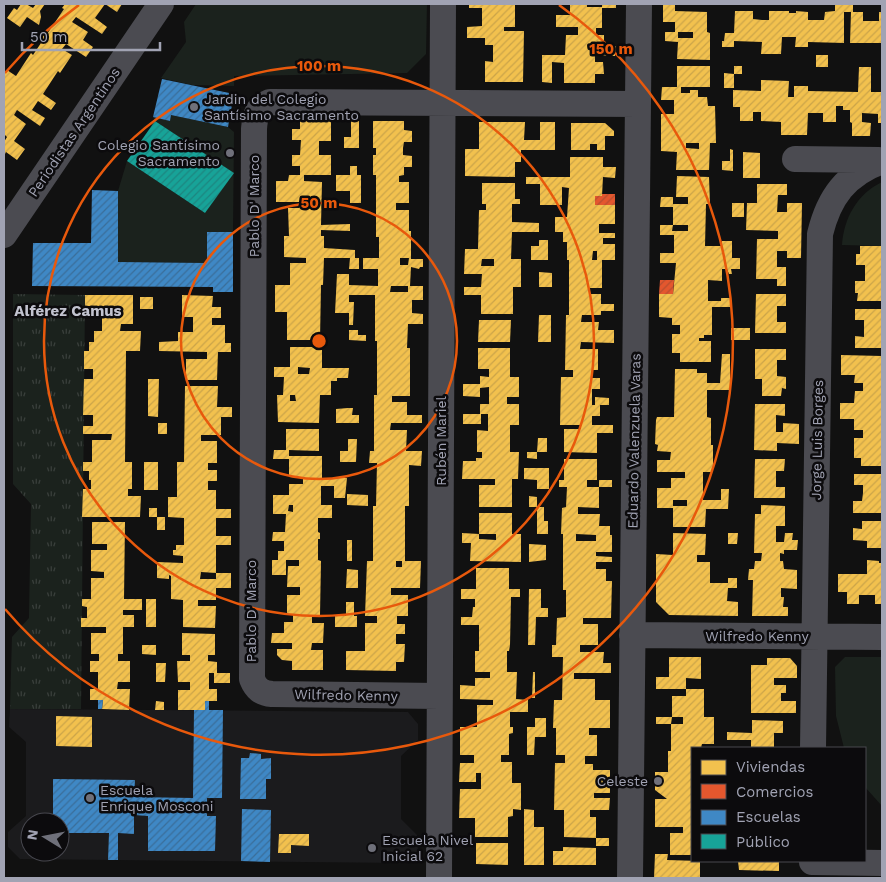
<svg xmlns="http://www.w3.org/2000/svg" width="886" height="882" viewBox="0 0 886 882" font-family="'Work Sans',sans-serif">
<defs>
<pattern id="grass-tufts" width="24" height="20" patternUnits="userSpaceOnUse" patternTransform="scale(1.25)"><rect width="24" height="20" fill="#1b221d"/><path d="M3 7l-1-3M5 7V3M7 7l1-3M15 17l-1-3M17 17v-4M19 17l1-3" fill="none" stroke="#393f3b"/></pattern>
<pattern id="homes-hatch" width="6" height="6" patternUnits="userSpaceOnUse" patternTransform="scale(1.25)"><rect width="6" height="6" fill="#f2c14e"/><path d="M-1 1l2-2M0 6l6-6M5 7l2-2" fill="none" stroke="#cba449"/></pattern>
<pattern id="shops-hatch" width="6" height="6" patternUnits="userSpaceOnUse" patternTransform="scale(1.25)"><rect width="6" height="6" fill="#e4572e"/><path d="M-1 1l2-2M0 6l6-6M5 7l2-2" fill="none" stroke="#b74e30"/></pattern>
<pattern id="schools-hatch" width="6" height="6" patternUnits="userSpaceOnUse" patternTransform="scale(1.25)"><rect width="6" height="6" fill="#3f88c5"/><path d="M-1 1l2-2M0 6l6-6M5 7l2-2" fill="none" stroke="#3a6e9a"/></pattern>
<pattern id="public-hatch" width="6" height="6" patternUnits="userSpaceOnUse" patternTransform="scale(1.25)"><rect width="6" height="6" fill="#17a398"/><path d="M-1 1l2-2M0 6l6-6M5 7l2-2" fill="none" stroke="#1d8680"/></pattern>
</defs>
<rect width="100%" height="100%" fill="#111"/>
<!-- built -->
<path fill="#1b1b1d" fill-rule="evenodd" d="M10,709L408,712L418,724V740L401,756V819L417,835L418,851L405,863L20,859L8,847V832L26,816V742L9,727ZM30,822H60V852H30Z"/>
<!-- grass -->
<path fill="url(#grass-tufts)" d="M13,294L85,295L81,709H10L12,637L29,618L31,504L13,484Z"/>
<!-- green -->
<path fill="#1b221d" d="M196,4H427L426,54L407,73L234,76V86L192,85L161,78L186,42L184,22Z
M171,115L228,127L234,132L233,232H207V263L118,262V191L127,161L205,213L233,173L155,121L153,117L170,121Z
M882,182V246L842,245C844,218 857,194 882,182Z
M845,657H882V806L865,787V748H844L836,716L835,667Z"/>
<!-- homes -->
<path fill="url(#homes-hatch)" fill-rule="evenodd" d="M21,4H26L33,8L36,4H45L40,11L41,17L39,25L27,17L20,27L7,18L14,8L17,10Z
M65,4H105L95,18L107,27L102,34L76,17L72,22L88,32L83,40L93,47L86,57L66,44L62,49L72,55L60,73L58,71L43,94L56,103L51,110L38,101L32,110L45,118L40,126L17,110L14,115L26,124L14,141L25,149L17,160L6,152L4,156V142L7,137L4,134V75L7,70L16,76L31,53L33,55L41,43L36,39L40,33L45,37L64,9L62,8Z
M105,4H122L117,12Z
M469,4H515V27H504V31H524L523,82H485V61L493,62V45H485V38H467V27L482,26V8H469Z
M570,4H587V7H602V28H596V35H604V46H616L615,56L595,55V62H603L604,74H595V83H564V63L552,62V83L542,82V55H565L566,35H578V27H556V15H570Z
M602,4H616V8H602Z
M663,4H675V11L707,12V32L710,33V60L677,59L678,42L665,41V32H675V22H663ZM678,32H693V38H678Z
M835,4H853V12H863V21H879V12H882V43H850L851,12H844V43L808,42V47H795L796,37H782L781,54H761L762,42L734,41V47H722V41H724L725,33H734L735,11H753V19L762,20H769V11H789V13H796V11L808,12V20H824L825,12L835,11Z
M816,55H828V67H816Z
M677,66H710V87H681V93H690V90H698V97H707L708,106H715L716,143H710L709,170H676L677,152L661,151V114H674V100H661L662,87H677ZM686,143H699V149L686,148Z
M734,66H742V74H734Z
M859,67H871V92H882V123H878V114L862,113V122L871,123L870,136H852V123L850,122V110H843V106H836V122H823V113H808L807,135H781V122L761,121V112H753V121H740V107H733V90L761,91V80L789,81L788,97H794V86H808V91L858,92Z
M724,73L734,74V88H724Z
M300,120L331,121V141H319V155H331V175H304V181L322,182L321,225L350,224V231L321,230V236H324V248L355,250V258H359V269H349L350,258H324L323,285H321L320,340H287V312H275V285H290V263H306V258L284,257V236H289L288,208H299V202H276V181H288L289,175H300V166H292V155H300L301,140H292V129H300Z
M351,121H359V148H344V137H351Z
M373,121H404V130L412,131V142H404L403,148V155L412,156V167H404V175L399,176V182H409V203H396V210H409V231H411V259H423V267H420L419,269L411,267L410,286H423V300H412V313L423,314V324H408L407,348H410V396H392V402H407V415H422V423H391L390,430H407L406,451H422L421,466L409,465V506H405V561H421L420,588H391V595H408V616H397V624H405V634H396V644H405L404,662H396V671L346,670V651H365V623H377V616H365L367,561H373V506H376L377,463H369L370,451H374V395H377V341H375V295H349V302H354L353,325H349V313H335L337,274H349V285L378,286V269H363V258H379V237H376V175H373V155H376V148H373ZM400,258H409L408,265H400ZM391,286H408V292H390ZM396,561H402V567H396Z
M479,122H525L524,140H540V122H555V150H521V162H515V177L465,176V149H479Z
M571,123H605L614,131V136H605V150H597V144H590V150H571Z
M730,149L733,150V171L722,170V161H730Z
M743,152L760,153V178H743Z
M570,157H603V167H616L615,178L603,177L602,196H595V205H615V224H599V233H615V238H603V244H615V260H602V288H589V294H601V304H614V311H601V315H582L581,322H599L598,330H614V343L581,342L580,349H598V370H592V378H600V389H592V405H595V397L609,398V405H600V416H592V425H613V433H597V453L564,452V429H581V425H560L561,377H573V370H565L566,315H569V260H567V242H563V232H555V217H567L569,188L562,187V205H540V184H526V177H570ZM593,251H597V260H592Z
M350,166H357V175H361V203H350V191H336V175H350Z
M677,176L709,177L710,204H706L705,246H722V241H732V258H740V269H731L732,274H729L727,269H722V281L708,280V301H721V298H731V307H712V335H704V338H699V341H711V362H680V353H672V334H680V325H672V318L659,317V294H673L676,263H660V253H674V235H660V225H673L672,231H688V225H673V207H660L661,197H673V204H688V197H676Z
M482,183H515V199H520V204H512V222L539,223V232H512L511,259H521V287H513V314H481V295H464V287H481L482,274H464L465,249H478L479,210H486V204H482ZM482,259H494V266H481Z
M757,184H787V195H778L777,212H787V203H802L801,258H787V251H777V267H786V286H777V279H756L757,239H778V231L746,230L747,203H757Z
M732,203H744V217H732Z
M539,240H548V260H531V246H539Z
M860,246H882V301H857L858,293H855V281H865V265H856V254H860Z
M539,272L552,273V287H539Z
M756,294H786V306H777V322H786V333H755Z
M85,295H133V324H121L120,331H141L140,351H126L125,462H132V489H128V496H141L140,517H82L83,489H91V480H89V471H83V462H92V440H111L112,434H83V426H93V415H83L84,379H93V369H84V351H89V342H94V331H102V317H94V306H85Z
M182,295L213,296L212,307H221V318H212V325H225V343H231V352H218L217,380H186V359H207V352L159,351V342L178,341V332H193V317H182Z
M140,297H153V309H140Z
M855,309H882V348H855V336L864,337V320H855Z
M539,315H551V342H538Z
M479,320H511L510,342H478Z
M731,328H750V340H731Z
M349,330H358V335H366V341L349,340Z
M290,347H322V368H349L348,378H337V381H331V395H320L319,423L278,422L277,395H283L284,377H274V367H290ZM298,367L310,368L309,374H298ZM290,395H295L296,401H290Z
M478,348H510V377H519V397H507V404H519V425H510V452H519L518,479H512V507H479V485H495V479H462L463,461H476V458H482V452H477V430L488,431V414H480V404H489V387L480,388V397L463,396V384H480V376L489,377V369H478Z
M755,349H786V360H777V376L786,377V389L782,388L781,396H762V379H755Z
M722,354H730V390H707V417L711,418V445H713V472H703V500H721V489H729L728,509H706L705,527H673V508H657V488H671V478H685V472H657V460H670L671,452L657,451L658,445L655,444L656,420L657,417H674L675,369H697V373H707V383H720ZM673,500H687V506H673Z
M841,355L882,356V466H861V458H854V438H863V430H854V419H840V403H854L855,391H863V383H854L855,375H841Z
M148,379H159L158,417L148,416Z
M185,386H218L217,407H232V417H221V435H201V441H217V463H208V470H217V481H208V490H216V509H231V518H216V536H231V545H216V573L201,572L200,579H216V573H231V588H216V600H198V606H216L215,628L183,627V600L171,599V576L169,575V579L157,578V562L183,563V556L173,555V550H176V545H184V518L168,517V497H177V462H184Z
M755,404H785V416L776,415V432H783V423L799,424V444L777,443V451L754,450Z
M348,408H353L352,415H359V423H336V409Z
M463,414H481V424H463Z
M158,423H167V434H158Z
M286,429H319V451L289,450V456H322V478H347L345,498H334V486H321V505H332V518H318V532L320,533V539H318V560L321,561L320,615H312V623H324L323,643H312L311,650H323V670H292V661L282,660L277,655V649H292V643H271L272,633H284V622H293V615H287V595H300V587H287L288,566H299V560H286V575H272V560H278V551H284V541H272L273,532H285L286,514H273V495H289V484H303V478L289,477V459H273L274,450H286ZM289,505H293V512L288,511Z
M538,438H547V452H537Z
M348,439H357L356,462H340V451H348Z
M527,452H537V459L527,458Z
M564,459H597V480H587V487H599V480H612V487H599V508L578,507V514H600L599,526H610V535H612V552H596V556L612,557V562H596V569H606V581H612L611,618H583V624H598V645H580V652H604L603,663H611V673H574V679H595V700H610V728H589V735H597V756H585V764H593V770H610V793H594V798H610L609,810H590V817H596V838L564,837V810H554L555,763H565V755H556V728H553L554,700H562L563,657H552V645H556L557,618L566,617V590H563V534H561L562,508L566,507L567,487H559V480H564ZM576,534L596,535V541H576Z
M755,459H785L784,471H776V487H785V498H754Z
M144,462H158V490H144Z
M524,468H549V489H537V480L524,479Z
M854,474H882V513H853V501H862L863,493V485H854Z
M347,494L368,495V506L347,505Z
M529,496L537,497V507H529Z
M761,505L785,506V526H776V542H784L785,533H793L792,540H798L797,550H784V554L780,553V561H783L784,569L797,570V589L781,588V597H784L783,607H788V616H752L753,580H748L749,569H754L755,561H761L762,553H754L755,514H761Z
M537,507H544V521H548V534H537Z
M149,508H157V517H149Z
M479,513H512V534H521V562L470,561L471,543H462V533L479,534V539L496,540V534H479Z
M157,517H165V530H157Z
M862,521H882V548H867V541L853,540V528L862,529Z
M92,522H125L124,599H142V610H123V615H134V627H123V654H118V661H130V682H118L117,689H130L129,710L102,709L103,700H90V689H98V672H90V661H99V654H91V633H106V627H81V618H87V607L82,606V599H91V578H104V572L91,571V550H107V544H92Z
M673,533L706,534L705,555H697V562H710V583H728V578H737V588H728L727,601L738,602V616L669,615L656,602V554L673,555Z
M728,533H738L737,544H728Z
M347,540H352V561H347Z
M529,544L546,545V560L529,562Z
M867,560L879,561V563H882V604H875V595H859V604H847V592H838V574H867Z
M476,568H509V589H520V597H511L510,645L509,651H507V672H517L516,699L528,700V712H510V727H513V733L509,734V755H501V762H512V783H521V810L513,809V816L508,817V837H475V818H459L460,789H481V773H476V782H459L460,763H474V755H460V727H477V705H493V700L460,699V685L475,686V678H490V672H475V651H479V625H461V617H472L473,607H475V599H461V589H476Z
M347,569L358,570V588H346Z
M529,589H541V608H548V617H536L535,645H528Z
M146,599H156V627H146Z
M346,602H354V616H357V627H335V616H346Z
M182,633L215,634V655H208V661L217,662V673H230V683H214V673H209V689H217V701H205V710H178V690H190V682H178L177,661H190V655H182Z
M142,645H156V655L142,654Z
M669,657H701V679L686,678V689H656V677H669Z
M767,658H790L797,666V678H774V685H786V693H781V701H796V713H751V665H767Z
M156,663H166L165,682H156Z
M533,672H535V698H532Z
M686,689H704V717H714V744H702L701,748H692V855H670V833H683V827H655V799H667L655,790V772H668V751H671V724H683V717H672V696H686Z
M156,701L164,702V710H155Z
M56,716L92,717V747L56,746Z
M656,717H672L671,724H656Z
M535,718H546V737H535L534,755H527V727H535Z
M752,720L783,721V733H774V748H751V740H727V732L752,733Z
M524,809L534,810V827H544V865H524Z
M279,834H309V846L291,845V853H278Z
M596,838H609V846H596Z
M476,843H508V865L476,864Z
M563,847L596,848V865H553V851H563Z
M655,854H668L667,860L700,861V878H654Z
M738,861H779V871L739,870Z"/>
<!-- shops -->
<path fill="url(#shops-hatch)" d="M602,194H615V205H595V196H602Z
M660,280H674L673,294H659Z"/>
<!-- schools -->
<path fill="url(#schools-hatch)" d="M162,79L234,94L228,127L171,115L170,121L153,117Z
M92,190L118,191V262L207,263V232H233V292H213V287L32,286L33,243H91Z
M98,700H103L102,709H98Z
M205,701H209V710H223L222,798H207V816H216L215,851H148V816L134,815V834L118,833V860H108L109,833H60V822H53V779L135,780L134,797L193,798L194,710H205Z
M250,753L261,754V759L271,758V779H266V799H240L241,758H249Z
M242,809L271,810L270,862L241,861Z"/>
<!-- public -->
<path fill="url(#public-hatch)" d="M155,121L234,173L205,213L127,161Z"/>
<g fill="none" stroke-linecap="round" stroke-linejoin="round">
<!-- minor -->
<path stroke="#4b4b51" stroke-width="26" d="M795,159L879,160
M4,235L161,4
M632,635L882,637
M439,696L272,694C261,693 256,689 252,679L254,129C255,115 257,107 270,102L638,104
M813,748L820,234C829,197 846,174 882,161
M812,862L882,863
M439,878L443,4
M630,878L639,4"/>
</g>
<!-- distance rings -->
<g fill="none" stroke="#e8590c" stroke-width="2.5">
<circle cx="319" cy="341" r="138"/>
<circle cx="319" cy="341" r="275"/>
<path d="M5 73A413 413 0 0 1 79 5M559 5A413 413 0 1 1 5 609"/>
</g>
<!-- markers -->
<g fill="#6f707a" stroke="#0c0b0d" stroke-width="2">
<circle cx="194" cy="107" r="5"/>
<circle cx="230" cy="153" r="5"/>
<circle cx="658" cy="781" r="5"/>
<circle cx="90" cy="798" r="5"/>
<circle cx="372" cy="848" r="5"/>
</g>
<g text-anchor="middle" stroke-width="5" stroke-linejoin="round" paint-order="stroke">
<!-- poi labels -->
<g font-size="14" fill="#a1a3b3" stroke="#0c0b0d" text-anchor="start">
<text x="204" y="104">Jardin del Colegio<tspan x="204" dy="16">Santísimo Sacramento</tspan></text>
<text x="220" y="150" text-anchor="end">Colegio Santísimo<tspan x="220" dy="16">Sacramento</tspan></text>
<text x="648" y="786" text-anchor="end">Celeste</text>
<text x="100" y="795">Escuela<tspan x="100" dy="16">Enrique Mosconi</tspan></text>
<text x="382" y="845">Escuela Nivel<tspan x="382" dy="16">Inicial 62</tspan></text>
</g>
<!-- street labels -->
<g font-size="14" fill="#a1a3b3" stroke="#0c0b0d">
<text transform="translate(74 132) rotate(-56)" y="5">Periodistas Argentinos</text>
<text transform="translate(254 206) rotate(-90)" y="5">Pablo D' Marco</text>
<text transform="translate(817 440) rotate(-89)" y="5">Jorge Luis Borges</text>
<text transform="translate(441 441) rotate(-90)" y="5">Rubén Mariel</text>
<text transform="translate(634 441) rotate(-89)" y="5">Eduardo Valenzuela Varas</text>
<text transform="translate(251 611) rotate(-90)" y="5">Pablo D' Marco</text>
<text x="757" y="641">Wilfredo Kenny</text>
<text transform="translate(346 695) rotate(1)" y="5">Wilfredo Kenny</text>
</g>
<!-- neighbourhood labels -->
<g font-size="15" font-weight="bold" fill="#c2c3cf" stroke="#0c0b0d">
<text x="68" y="316">Alférez Camus</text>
</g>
</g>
<circle cx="319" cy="341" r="8" fill="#e8590c" stroke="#0c0b0d" stroke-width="2.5"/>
<g font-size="15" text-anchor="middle" font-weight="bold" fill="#e8590c" stroke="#0c0b0d" stroke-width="5" stroke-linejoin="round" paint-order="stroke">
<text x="611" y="54">150 m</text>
<text x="319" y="71">100 m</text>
<text x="319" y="208">50 m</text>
</g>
<!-- border -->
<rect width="886" height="882" fill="none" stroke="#a1a3b3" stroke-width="10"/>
<!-- legend -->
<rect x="691" y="747" width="175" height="115" fill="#0c0b0d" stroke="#48484f"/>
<rect x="701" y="760" width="25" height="15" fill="#f2c14e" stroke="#48484f"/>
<text x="736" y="772" font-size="15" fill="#a1a3b3">Viviendas</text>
<rect x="701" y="784" width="25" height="15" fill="#e4572e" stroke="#48484f"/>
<text x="736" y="797" font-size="15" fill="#a1a3b3">Comercios</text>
<rect x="701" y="810" width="25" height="15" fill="#3f88c5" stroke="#48484f"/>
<text x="736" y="822" font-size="15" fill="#a1a3b3">Escuelas</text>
<rect x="701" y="834" width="25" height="15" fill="#17a398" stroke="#48484f"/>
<text x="736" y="847" font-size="15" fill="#a1a3b3">Público</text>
<!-- north arrow -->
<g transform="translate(45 837) rotate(280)"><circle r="24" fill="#0c0b0d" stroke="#48484f"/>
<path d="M0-4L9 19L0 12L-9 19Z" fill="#6f707a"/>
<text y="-8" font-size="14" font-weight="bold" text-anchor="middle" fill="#a1a3b3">N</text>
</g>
<!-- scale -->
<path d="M22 42v8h138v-8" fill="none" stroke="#a1a3b3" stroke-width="2.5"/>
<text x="30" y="42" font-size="15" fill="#a1a3b3" stroke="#0c0b0d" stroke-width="4" paint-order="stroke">50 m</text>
</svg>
